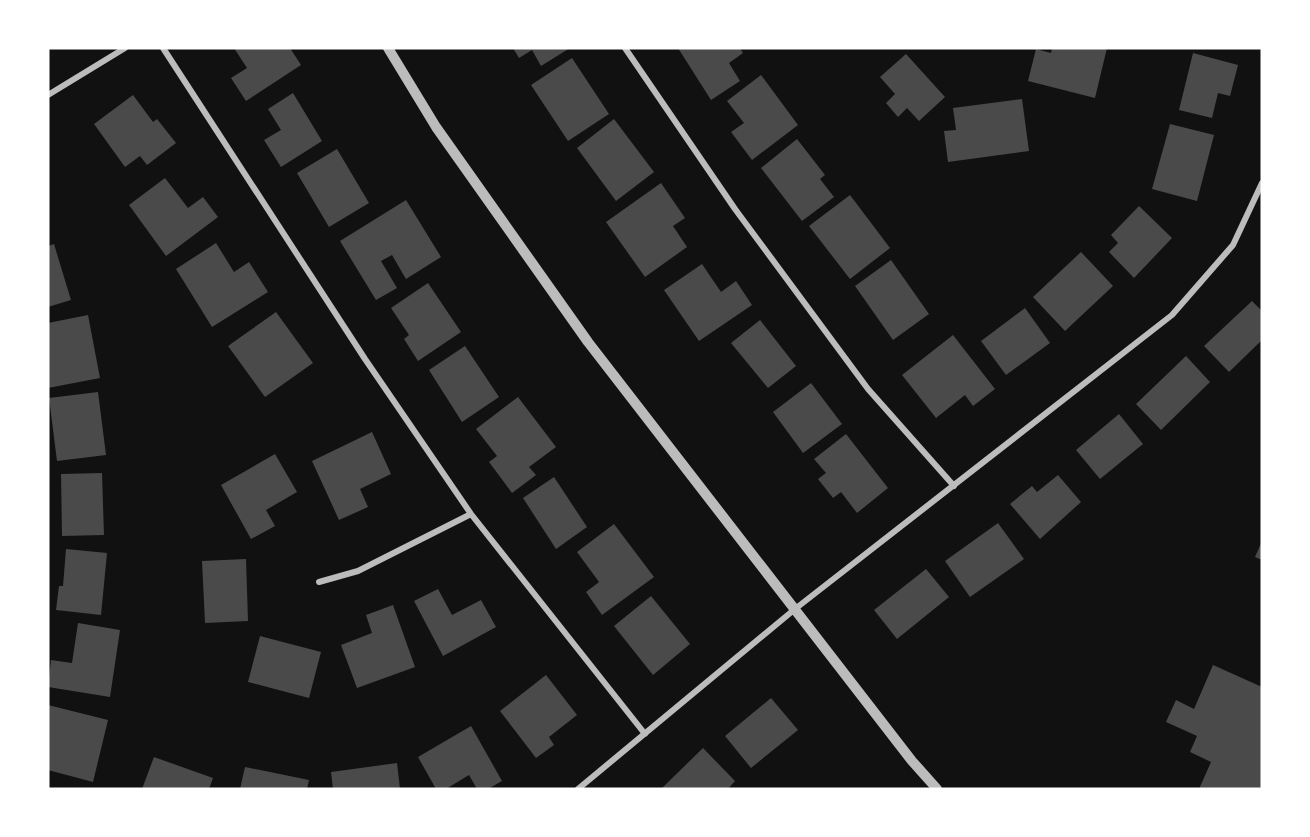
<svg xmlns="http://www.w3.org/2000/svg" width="1310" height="837" viewBox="0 0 1310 837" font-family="Quicksand,sans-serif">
<rect width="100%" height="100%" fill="#111"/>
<!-- building -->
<path fill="#4a4a4a" d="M234,48H290L301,65L246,101L231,78L247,68Z
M513,48H570L541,66L532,50L519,58Z
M678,48H740L743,53L729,63L740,81L711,100Z
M1052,48H1107L1095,98L1028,81L1036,49L1051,53Z
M1193,53L1238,65L1230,96L1218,93L1212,118L1179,110Z
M906,54L945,97L919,121L907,108L898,117L886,103L895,94L880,77Z
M572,58L609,114L568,141L531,85Z
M761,75L798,125L752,160L731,132L744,123L727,101Z
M293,93L322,141L281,167L264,140L281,130L268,109Z
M133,95L153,122L157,119L176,143L147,165L140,156L125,167L94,124Z
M1022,99L1029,151L948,162L944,131L956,130L953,108Z
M614,119L654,172L616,201L577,148Z
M1170,124L1214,135L1197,201L1152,189Z
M797,139L825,175L820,179L834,197L802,221L761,168Z
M337,149L369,203L329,227L297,173Z
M165,178L188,208L203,197L218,217L166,256L129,205Z
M661,183L685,218L673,226L687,247L645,277L606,222Z
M850,195L890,248L850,279L809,226Z
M406,200L441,257L406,279L392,255L381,261L397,288L376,300L340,241Z
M1139,206L1172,238L1134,278L1109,252L1118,243L1111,235Z
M216,243L234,272L249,262L268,292L212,327L176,269Z
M54,244L71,300L48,307V246Z
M1081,252L1113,286L1065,331L1033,297Z
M891,260L929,314L893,340L855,286Z
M702,264L721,292L736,281L752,305L699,341L664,290Z
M428,283L461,332L418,361L404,339L409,335L391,308Z
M1252,301L1262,311V340L1229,372L1204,346Z
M1025,308L1050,343L1006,375L981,341Z
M276,312L313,363L265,397L228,346Z
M88,315L100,378L48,388V323Z
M760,320L796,366L768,388L731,343Z
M953,335L995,389L973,406L965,395L936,418L902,375Z
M465,346L499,397L462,422L429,370Z
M1186,356L1210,382L1161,430L1136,404Z
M811,383L842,424L803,453L773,412Z
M98,392L106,455L57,461L49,398Z
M518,397L556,447L529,467L536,475L512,493L489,462L497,456L476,429Z
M1119,414L1143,444L1100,479L1076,450Z
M372,432L391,474L360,489L368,507L339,520L312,461Z
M846,434L888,488L857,513L841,492L833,498L818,479L826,473L814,459Z
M275,454L297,492L266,510L275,526L251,539L221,485Z
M102,473L104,535L62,536L61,474Z
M1058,475L1081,502L1040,539L1010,504L1032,486L1037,492Z
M554,477L587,527L556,549L523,498Z
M998,523L1024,559L970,597L945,561Z
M614,524L654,577L602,615L586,592L599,582L577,552Z
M1262,541V560L1255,557Z
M66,549L107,553L101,615L56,610L59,586H63Z
M246,559L248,621L205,623L202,561Z
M926,569L949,597L897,639L874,610Z
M438,589L452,615L481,600L496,627L443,656L414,601Z
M651,596L690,644L653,675L614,626Z
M393,605L415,667L357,688L341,645L372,633L366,615Z
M78,623L120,630L110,697L48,687L51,660L72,663Z
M260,636L321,652L309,698L248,682Z
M1213,665L1262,687V789H1199L1211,762L1190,752L1197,736L1166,722L1176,700L1194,709Z
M546,675L577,715L549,737L554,745L536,758L500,711Z
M771,698L798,730L751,768L725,736Z
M48,705L108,720L93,782L48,770Z
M471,726L502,781L488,789H477L469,775L446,789H436L418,757Z
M703,748L735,781L728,789H661Z
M154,757L213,778L209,789H142Z
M397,763L400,789H333L331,772Z
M245,767L309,780L307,789H240Z"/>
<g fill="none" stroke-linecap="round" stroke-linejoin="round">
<!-- minor -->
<path stroke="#bcbcbc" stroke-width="6" d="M163,48L365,359L471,514L645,734
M625,48L735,209L868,389L954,486
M48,95L125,48
M319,582L358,571L471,514
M578,789L795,609L1172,315L1233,245L1262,183"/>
<!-- tertiary -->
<path stroke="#bcbcbc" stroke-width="10" d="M388,48L436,127L588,342L912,761L937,789"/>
</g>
<!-- border -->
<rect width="1310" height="837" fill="none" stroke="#ffffff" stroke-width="99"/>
</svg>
